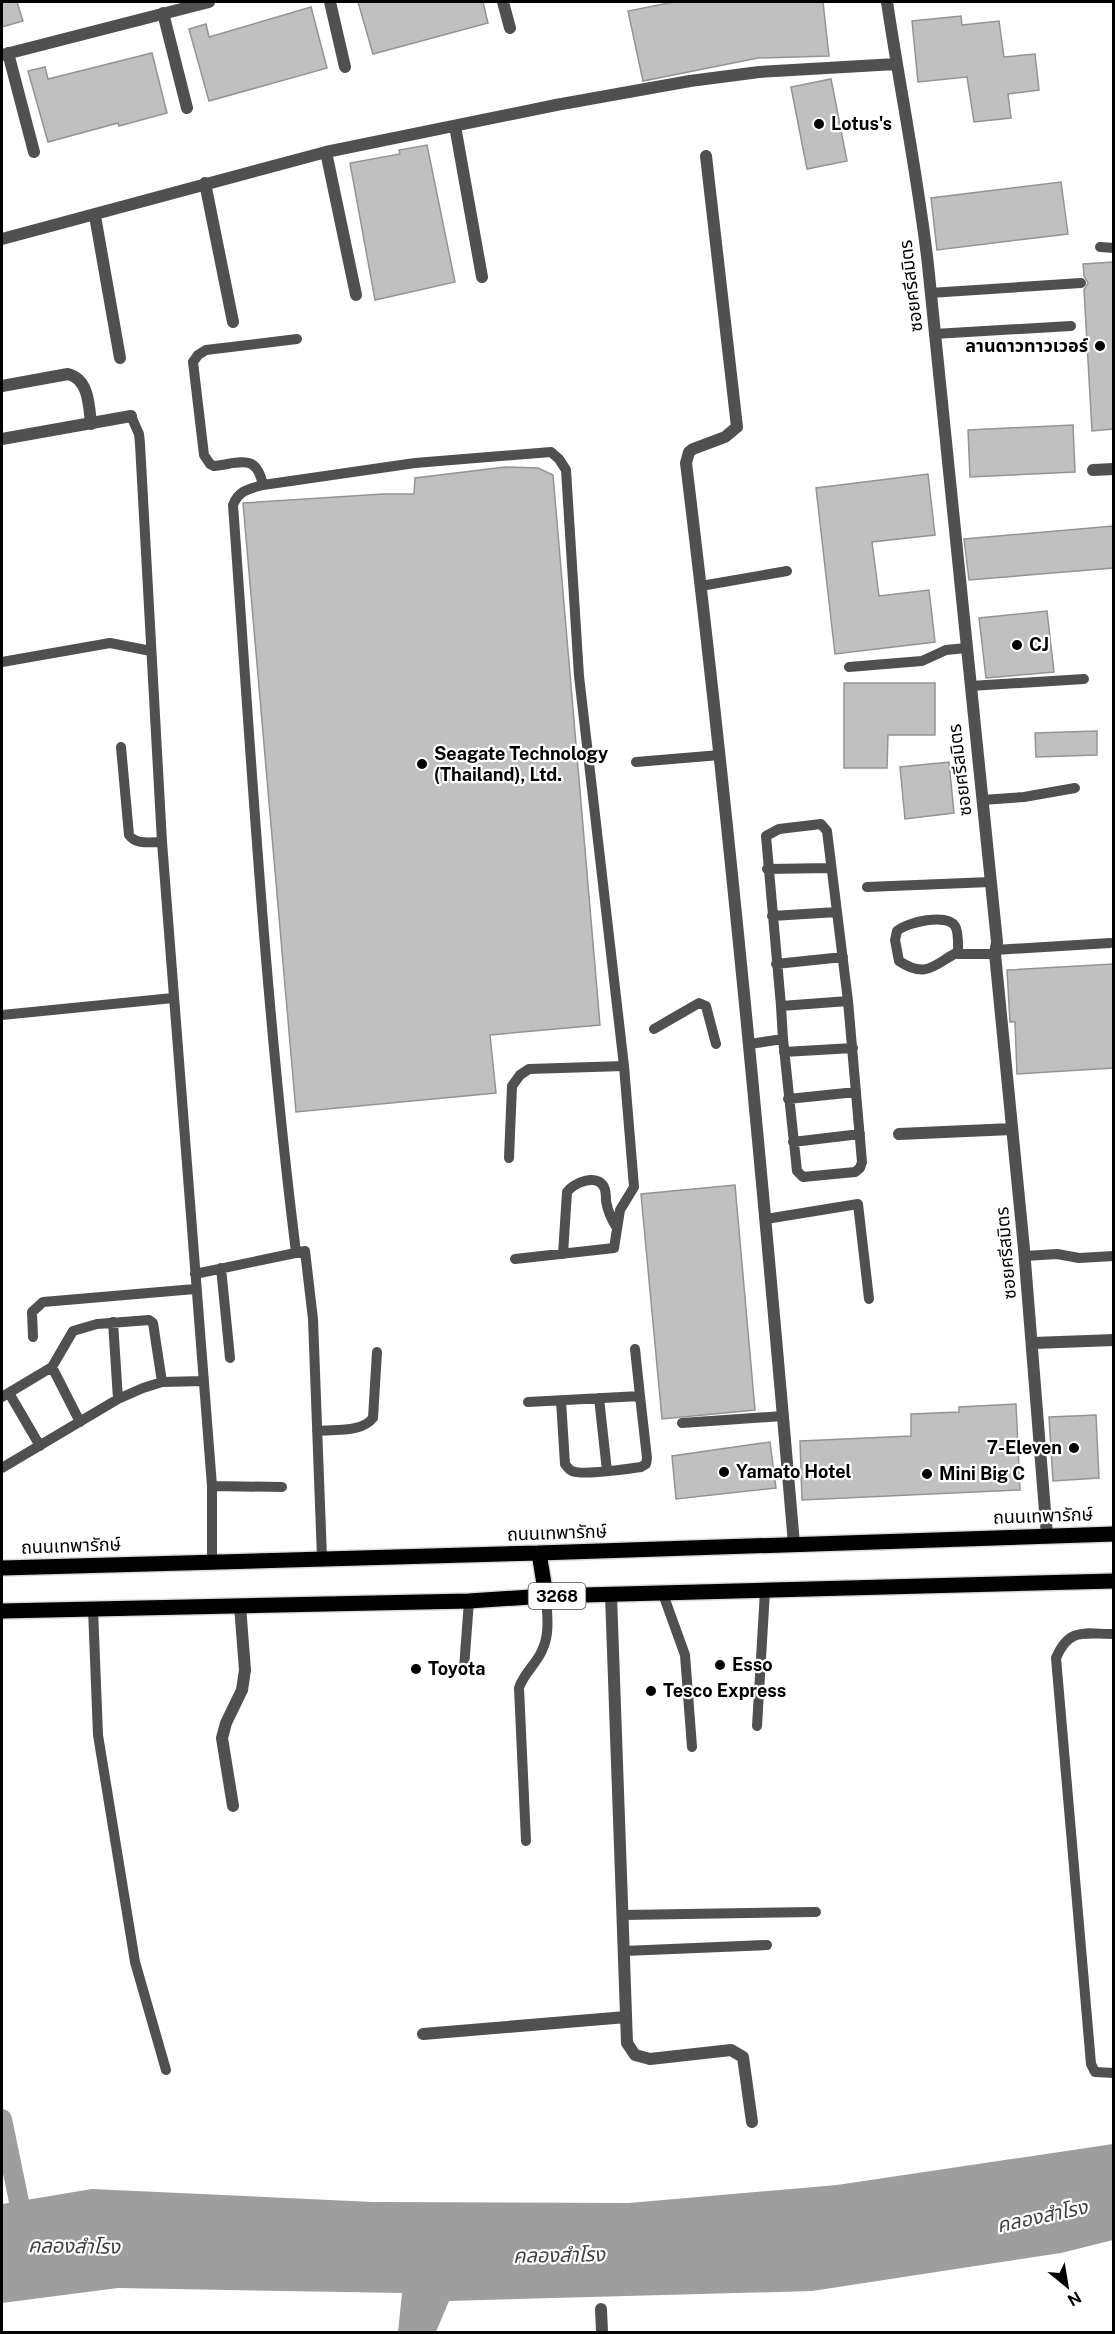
<svg xmlns="http://www.w3.org/2000/svg" width="1115" height="2334" viewBox="0 0 1115 2334" font-family="'Public Sans','Noto Sans Thai',sans-serif">
<rect width="100%" height="100%" fill="#fff"/>
<!-- water -->
<path fill="#9e9e9e" d="M1113,2144V2240L1061,2253L812,2291L449,2301L436,2332H398L402,2293L118,2288L2,2303V2204L92,2189L373,2202L629,2203L837,2185Z"/>
<g fill="none" stroke-linecap="round" stroke-linejoin="round">
<!-- canal -->
<path stroke="#9e9e9e" stroke-width="20" d="M2,2119L24,2226"/>
</g>
<!-- building -->
<path fill="#c0c0c0" stroke="#949494" stroke-width="1.5" d="M2,2H17L23,21L2,27Z
M358,2H483L488,23L373,54Z
M674,2H823L829,56L758,58L643,81L628,11Z
M311,7L327,68L209,101L189,29L206,24L209,37Z
M961,16L962,25L999,21L1004,57L1035,54L1039,90L1008,94L1011,118L974,122L967,77L918,82L912,21Z
M152,53L167,113L119,126L118,123L48,142L28,71L45,67L48,79Z
M831,79L847,161L807,169L791,87Z
M427,145L455,282L375,300L350,163L400,154L399,150Z
M1061,182L1068,234L937,250L931,198Z
M1113,262V429L1092,431L1084,290L1088,283L1084,276L1083,264Z
M1073,425L1075,472L970,477L968,430Z
M505,467L538,468L553,475L600,1025L490,1035L496,1093L296,1112L243,503L383,494H414L415,478Z
M928,474L935,535L872,542L879,596L929,590L935,642L835,654L816,488Z
M1113,526V568L969,580L964,539Z
M1047,611L1054,672L986,678L979,618Z
M844,683H935V735H888L887,768H844Z
M1097,731V755L1036,757L1035,733Z
M949,762L954,813L905,819L900,767Z
M1113,964V1068L1017,1074L1015,1022H1010L1007,970Z
M735,1185L755,1410L662,1419L641,1194Z
M1016,1404L1020,1490L802,1500L800,1441L911,1436V1414L959,1412V1407Z
M1096,1415L1099,1478L1053,1481L1049,1417Z
M770,1442L776,1488L676,1499L672,1456Z"/>
<g fill="none" stroke-linecap="round" stroke-linejoin="round">
<defs>
<path id="primary" d="M539,1553L546,1596
M2,1568L539,1553L1114,1534
M2,1611L469,1601L546,1596L1114,1581"/>
</defs>
<!-- primary casing -->
<use href="#primary" stroke="#dbdbdb" stroke-width="18"/>
<!-- lane -->
<path stroke="#505050" stroke-width="10" d="M1100,247L1114,248
M930,293L1081,283
M934,334L1071,326
M131,416L139,434L140,444L162,842L212,1486V1562
M263,485C256,453 241,463 214,466L210,464L204,455L193,362L198,355L206,350L297,339
M701,586L787,571
M2,662L110,643L151,651
M849,667L922,661L946,650L966,648
M970,686L1084,679
M121,747L129,835C136,845 150,842 162,842
M636,762L720,755
M982,800L1024,797L1075,788
M767,869L831,868
M867,887L990,882
M772,916L837,912
M995,950L1110,943
M958,954C958,946 959,932 955,926C947,913 907,922 897,931L895,940L899,961C926,979 934,965 956,953L958,954H995
M776,964L843,957
M781,1006L766,836L779,829L821,824L827,831L848,1001
M2,1015L173,998
M654,1029L699,1003L706,1006L716,1044
M750,1044L783,1039L781,1006L848,1001L862,1162L860,1168L855,1172L803,1177L797,1171L783,1039
M784,1052L853,1048
M788,1099L856,1092
M793,1142L860,1134
M509,1158L512,1086L520,1075L529,1069L624,1066
M766,1219L858,1204L869,1299
M296,1252C265,1004 251,754 233,505C239,490 249,489 263,485L415,463L551,452L559,459L566,470L579,676L624,1066L634,1187L620,1210L614,1248L515,1259
M563,1254L567,1192C573,1183 597,1173 604,1187C606,1191 606,1197 606,1201C608,1212 611,1219 617,1228
M1025,1256L1057,1254L1079,1258L1114,1256
M221,1268L230,1358
M195,1274L305,1251L313,1319L322,1558
M113,1322L118,1399
M33,1337L32,1312L43,1302L195,1289
M52,1367L80,1422
M9,1393L40,1446
M2,1397L52,1367L73,1331L97,1324L149,1320L153,1323L162,1382
M599,1398L607,1471
M561,1401L565,1464C568,1468 568,1469 572,1471C583,1476 627,1469 641,1467L646,1464L647,1458L640,1396
M528,1402L640,1396L635,1349
M682,1423L783,1416
M317,1431C336,1429 361,1433 373,1418L377,1352
M2,1468L118,1399L143,1388L162,1382L204,1381
M212,1486L282,1487
M663,1594L685,1655L692,1747
M93,1609L98,1735L135,1962L166,2070
M1114,1634C1084,1634 1069,1627 1056,1658L1091,2064L1095,2072L1114,2073
M464,1668L469,1601
M757,1726L765,1591
M526,1841L519,1688C524,1672 538,1663 543,1648C550,1633 547,1613 546,1596
M623,1915L816,1912
M624,1951L767,1945"/>
<!-- street -->
<path stroke="#505050" stroke-width="12" d="M330,2L345,67
M503,2L510,28
M887,2C900,89 918,177 928,265C953,490 972,717 997,942L995,954L1024,1249L1047,1536
M163,13L187,108
M8,53L34,152
M2,55L209,2
M455,126L482,277
M326,152L356,295
M706,156L737,427L725,437L693,449L689,452L686,463C730,823 763,1183 794,1544
M205,183L233,322
M95,216L120,358
M2,239L326,152L556,105L690,81L759,72L896,64
M2,386L68,374C89,379 89,406 91,424
M2,439L131,416
M1093,470L1114,469
M899,1134L1012,1129
M1033,1343L1114,1340
M611,1595L627,2043L635,2055L650,2059L731,2050L743,2057L752,2122
M233,1806L222,1738L226,1723L242,1690L245,1670L240,1606
M423,2034L626,2017
M601,2309L602,2332"/>
<!-- primary -->
<use href="#primary" stroke="#000" stroke-width="15"/>
</g>
<!-- markers -->
<g fill="#000" stroke="#fff" stroke-width="2">
<circle cx="819" cy="124" r="6"/>
<circle cx="1100" cy="346" r="6"/>
<circle cx="1017" cy="645" r="6"/>
<circle cx="422" cy="764" r="6"/>
<circle cx="1074" cy="1448" r="6"/>
<circle cx="724" cy="1472" r="6"/>
<circle cx="927" cy="1474" r="6"/>
<circle cx="720" cy="1665" r="6"/>
<circle cx="416" cy="1669" r="6"/>
<circle cx="651" cy="1691" r="6"/>
</g>
<g text-anchor="middle" stroke-width="4.5" stroke-linejoin="round" paint-order="stroke">
<!-- shield labels -->
<rect fill="#fff" stroke="#4c4c4c" stroke-width="1.5" x="528.5" y="1583" width="57" height="26" rx="4.5"/>
<g font-size="16" font-weight="bold" fill="#000">
<text x="557" y="1602">3268</text>
</g>
<!-- poi labels -->
<g font-size="18" font-weight="bold" fill="#000" stroke="#fff" text-anchor="start">
<text x="831" y="130">Lotus's</text>
<text x="1088" y="352" text-anchor="end">ลานดาวทาวเวอร์</text>
<text x="1029" y="651">CJ</text>
<text x="434" y="760">Seagate Technology<tspan x="434" dy="21">(Thailand), Ltd.</tspan></text>
<text x="1062" y="1454" text-anchor="end">7-Eleven</text>
<text x="736" y="1478">Yamato Hotel</text>
<text x="939" y="1480">Mini Big C</text>
<text x="732" y="1671">Esso</text>
<text x="428" y="1675">Toyota</text>
<text x="663" y="1697">Tesco Express</text>
</g>
<!-- street labels -->
<g font-size="18" fill="#000" stroke="#fff">
<text transform="translate(911 286) rotate(-97)" y="6">ซอยศรีสมิตร</text>
<text transform="translate(960 770) rotate(-97)" y="6">ซอยศรีสมิตร</text>
<text transform="translate(1006 1253) rotate(-95)" y="6">ซอยศรีสมิตร</text>
<text transform="translate(1043 1516) rotate(-2)" y="6">ถนนเทพารักษ์</text>
<text transform="translate(557 1533) rotate(-2)" y="6">ถนนเทพารักษ์</text>
<text transform="translate(71 1546) rotate(-2)" y="6">ถนนเทพารักษ์</text>
</g>
<!-- water labels -->
<g font-size="20" font-style="italic" fill="#3f3f3f" stroke="#fff">
<text transform="translate(1042 2216) rotate(-12)" y="7">คลองสำโรง</text>
<text transform="translate(74 2246) rotate(1)" y="7">คลองสำโรง</text>
<text transform="translate(559 2255) rotate(-1)" y="7">คลองสำโรง</text>
</g>
</g>
<!-- border -->
<rect width="1115" height="2334" fill="none" stroke="#000000" stroke-width="6"/>
<!-- north arrow -->
<g transform="translate(1067 2286) rotate(150)" stroke="#ffffff" stroke-width="4.5" paint-order="stroke">
<path d="M0-4.5L10 22L0 15L-10 22Z" fill="#000000"/>
<text y="-9" font-size="16" font-weight="bold" text-anchor="middle" fill="#000000">N</text>
</g>
</svg>
